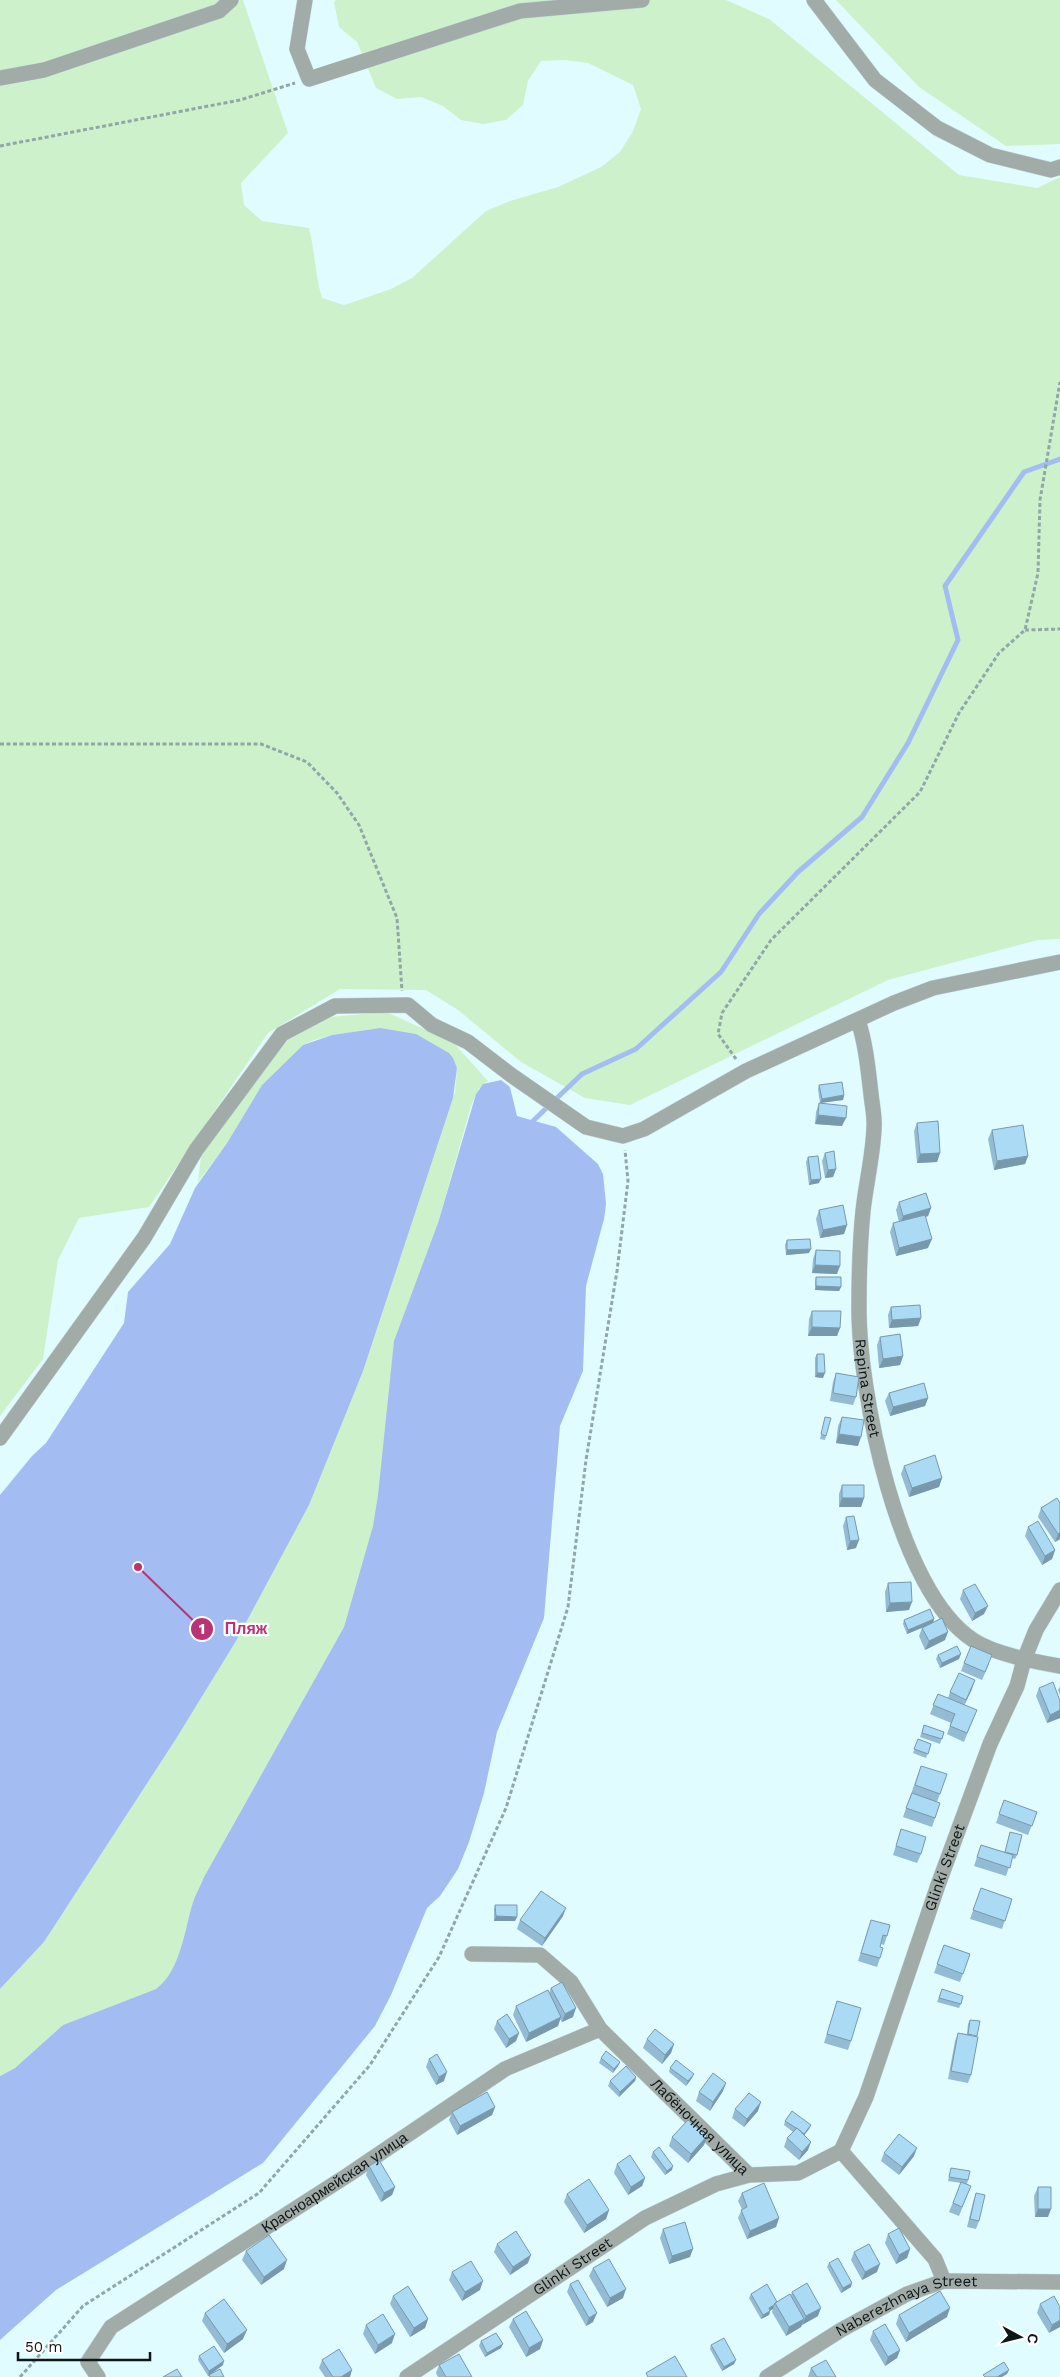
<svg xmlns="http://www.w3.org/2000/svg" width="1060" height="2377" viewBox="0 0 1060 2377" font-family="'Work Sans',sans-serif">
<rect width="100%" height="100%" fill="#e1fcff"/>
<!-- green -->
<path fill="#cdf2cb" d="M0,0H243L288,133L241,183L244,205L262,221L309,228C315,252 315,275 322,298L344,305L391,289L412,278L486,211L510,201L558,187L601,167L620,152L633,131L641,109L633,85L588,63L565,60L541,61L528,81L523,105L506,120L483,124L461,120L443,106L421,97L397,99L376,88L357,42L339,27L334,2L336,0H726L769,19L959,175L1037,188L1060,177V939L1038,940L888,980L630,1105L585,1098L521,1062L458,1010L426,990L340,989L268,1033L149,1207L79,1218L58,1260L43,1359L0,1416Z
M836,0H1060V144L1006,146L919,87Z
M386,1012L453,1042L488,1081L479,1088L471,1106L438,1223L373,1527L344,1627L204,1877C201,1885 196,1893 193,1902C184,1931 181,1970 156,1989L63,2025L15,2068L0,2076V1989L44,1942L174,1742L309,1505L455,1092L457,1068L380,1028L332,1035L314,1040L303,1045L262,1085L227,1143L198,1182L201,1156L286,1041L330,1017Z"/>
<!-- water -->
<path fill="#a3bdf3" d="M380,1028L416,1034L449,1053L453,1058L457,1068L453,1098L363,1371L309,1505L236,1641L174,1742L44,1942L0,1989V1495L32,1456L46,1443L124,1323L128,1292L170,1244L195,1188L227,1143L262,1085L303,1045L332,1035Z
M501,1080L510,1087L517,1116L556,1127L598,1164L603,1174L606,1204L604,1219L586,1286L583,1371L560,1426L544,1618L497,1732L484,1793L469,1842L458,1869L440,1896L427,1908L391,1995L375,2026L263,2163L56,2290L0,2340V2076L15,2068L63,2025L156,1989C181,1970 184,1931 193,1902C196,1893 201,1885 204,1877L344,1627L373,1526L378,1495L394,1341L438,1223L476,1094L483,1084Z"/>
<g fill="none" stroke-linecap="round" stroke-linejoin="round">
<!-- stream -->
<path stroke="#a3bdf3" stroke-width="5" d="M533,1121L582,1074L636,1049L721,972L759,914L798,872L862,817L908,743L958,640L945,586L1024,472L1060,459"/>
<defs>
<g id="minor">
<path d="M305,0L297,49L309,79L520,11L642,0"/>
<path d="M814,0L875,80L937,128L990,155L1051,170L1060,167"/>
<path d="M0,78L44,70L219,11L231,0"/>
<path id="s1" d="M858,1020C866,1045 868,1069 871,1094C872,1105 875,1117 874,1128C873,1156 866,1183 863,1211C860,1242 859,1274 859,1305C858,1390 898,1592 973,1640C994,1654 1036,1662 1060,1666"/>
<path d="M0,1438L144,1238L196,1150L282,1034L335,1006L408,1005L432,1025L468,1042L511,1075L586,1127L623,1136L644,1129L746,1071L894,1003L933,988L1060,962"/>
<path id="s2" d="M472,1954L540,1955L571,1982L600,2029L749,2175L798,2173L841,2151L935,2259L944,2281"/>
<path id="s3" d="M841,2151L866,2097L938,1885L990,1744L1017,1686L1024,1660L1036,1630L1060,1590"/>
<path id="s4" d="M98,2377L88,2362L111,2327L348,2175L505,2069L600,2029"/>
<path id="s5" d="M407,2377L645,2218L716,2184L749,2175"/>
<path id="s6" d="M767,2377L841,2330L907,2294L944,2281L1060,2282"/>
</g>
</defs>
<!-- minor casing -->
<use href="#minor" stroke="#bfd7da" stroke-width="16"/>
<!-- path -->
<path stroke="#91a6a8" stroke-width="3" stroke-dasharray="4 2.5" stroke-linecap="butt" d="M0,146L240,100L295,83
M1025,630L1060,629
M0,744H261L307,762L337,793L359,825L397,918L402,991
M736,1059L718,1034L722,1013L771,940L920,792L959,713L999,653L1025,630L1038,573L1040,500L1060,382
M20,2377L83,2306L259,2193L370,2065L439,1957L506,1808L568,1607L586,1460L617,1271L628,1181L625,1150"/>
<!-- minor -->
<use href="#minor" stroke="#a1aba7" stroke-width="15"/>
</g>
<!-- wall -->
<path fill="#93bbd3" d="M819,1085L844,1095L843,1100L820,1103L818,1089Z
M819,1103L842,1126L815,1124L816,1112Z
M917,1123L940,1153L937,1162L917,1163L914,1131Z
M992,1130L1028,1156L1025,1164L994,1170L988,1139Z
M825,1153L836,1169L833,1177L825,1178L822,1161Z
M808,1157L819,1183L809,1185L806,1162Z
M899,1202L931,1208L928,1216L926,1217L928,1248L896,1256L890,1232L893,1223L899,1222L896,1210Z
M819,1210L847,1225L844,1234L820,1238L816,1219Z
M787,1240L809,1253L786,1255L785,1245Z
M816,1250L837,1274L812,1273L813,1259Z
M816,1277L841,1287L839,1291L815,1290V1281Z
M891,1307L921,1318L918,1326L889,1328L888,1315Z
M812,1311L840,1328L837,1336H808L809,1319Z
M880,1337L903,1356L900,1365L879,1368L877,1345Z
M817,1354L823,1378L815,1377V1358Z
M836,1373L856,1397L853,1405L830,1401L833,1382Z
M889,1393L928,1398L925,1406L890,1416L885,1401Z
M825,1417L826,1436L825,1440L820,1439Z
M842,1417L858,1446L836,1443L838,1426Z
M904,1466L942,1478L939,1487L909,1497L901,1474Z
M842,1485L864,1498L861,1507H839V1494Z
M1057,1498L1060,1539L1055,1542L1038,1517L1041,1508Z
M846,1517L856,1548L847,1550L843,1526Z
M1028,1527L1055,1550L1052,1559L1042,1565L1025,1536Z
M888,1583L909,1610L886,1612L885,1592Z
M963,1590L984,1614L972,1621L960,1599Z
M934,1619L933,1622L945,1640L925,1650L919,1636L922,1628L907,1634L903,1624L904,1620Z
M938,1655L959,1659L940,1668L936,1659Z
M964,1663L989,1664L982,1680L961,1671Z
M1060,1686V1695L1058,1690Z
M1039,1688L1060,1701V1718L1047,1723L1036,1696Z
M972,1689L964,1705L977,1710L964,1742L947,1734L951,1723L930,1714L938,1694L948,1698L950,1692Z
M924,1725L944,1732L940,1744L920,1737Z
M918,1739L931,1744L926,1758L913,1753Z
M918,1774H947L937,1802L940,1803L932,1827L903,1817Z
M1004,1800L1037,1812L1028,1835L996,1823Z
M901,1829L921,1854L917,1863L893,1855Z
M1010,1832L1017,1855L1015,1859L1012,1858L1006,1876L974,1866L981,1845L1005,1852Z
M981,1888L1012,1899L1002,1929L970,1919Z
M495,1905L517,1917L515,1921H494V1909Z
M563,1916L542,1946L517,1929L520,1920Z
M871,1920L887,1936L884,1945L881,1944L880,1947V1958L877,1967L858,1961Z
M944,1945L970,1954L960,1982L934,1973Z
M551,1988L573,2017L562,2022L560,2019L558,2026L526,2042L513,2015L516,2006L549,1993Z
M942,1989L961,2004L959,2008L937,2002Z
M837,2001L851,2041L848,2050L824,2043Z
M970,2020L971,2075L968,2083L948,2079L955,2041L958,2033L967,2034L968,2024Z
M497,2021L519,2033L516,2041L506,2048L494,2029Z
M647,2039L674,2044L671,2053L662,2064L643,2048Z
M601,2058L620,2062L618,2066L613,2073L599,2063Z
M429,2059L444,2081L436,2085L426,2067Z
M670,2068L692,2078L686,2086L669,2072Z
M636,2077L635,2081L619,2097L608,2086L610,2081Z
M723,2091L710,2111L696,2101L699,2092Z
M495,2107L492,2115L457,2135L449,2120L452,2112Z
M735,2109L758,2111L744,2127L732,2118Z
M785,2121L811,2125L809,2129L804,2135L808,2150L799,2160L784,2147L787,2138L793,2132L784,2125Z
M707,2136L704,2145L688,2163L669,2146L672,2137Z
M653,2152L672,2170L665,2175L651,2157Z
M884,2153L914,2156L899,2175L881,2161Z
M617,2164L645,2178L642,2186L628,2195L614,2173Z
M369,2166L395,2187L392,2195L381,2202L366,2175Z
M951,2168L968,2180L967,2184L971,2186L959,2216L949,2212L961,2183L948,2181Z
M1038,2187L1048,2217H1035L1034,2196Z
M742,2193L779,2218L776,2227L747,2239L738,2218L742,2209L738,2201Z
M976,2193L979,2221L976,2229L967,2227L973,2202Z
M567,2194L609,2210L606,2219L584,2233L564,2202Z
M663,2229L690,2257L669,2264L660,2238Z
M888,2234L910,2249L907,2258L896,2264L885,2243Z
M497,2244L528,2263L510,2275L494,2252Z
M246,2251L284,2269L261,2285L242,2260Z
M854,2252L877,2272L862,2280L851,2260Z
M829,2263L851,2287L841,2293L827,2267Z
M593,2268L623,2298L607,2307L589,2276Z
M452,2272L480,2290L462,2301L449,2280Z
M570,2284L593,2322L586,2326L567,2292Z
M792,2292L818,2316L802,2325V2324L801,2327L786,2336L772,2312L773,2309L770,2311L769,2315L761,2319L749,2298L751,2294L777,2302L791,2295Z
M393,2296L428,2319L425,2328L410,2337L390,2304Z
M1040,2304L1060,2307L1049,2333L1037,2313Z
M205,2313L243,2339L224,2353L202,2321Z
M899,2315L947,2317L906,2342L896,2324Z
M513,2319L543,2340L540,2349L526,2357L509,2327Z
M366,2325L392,2343L375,2354L363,2334Z
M873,2331L900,2350L897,2358L885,2366L870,2340Z
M481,2341L501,2348L485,2357L479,2346Z
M711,2345L734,2364L722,2371L710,2349Z
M199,2356L223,2365L208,2376L198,2360Z
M322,2360L350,2377H325L319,2368Z
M439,2365L472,2377H438L436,2373Z
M811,2368L836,2377H808Z"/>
<!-- shaded-wall -->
<path fill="#7899ac" d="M844,1095L843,1100L820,1103L822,1099Z
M818,1115L846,1118L842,1126L815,1124Z
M940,1153L937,1162L917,1163L920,1154Z
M1028,1156L1025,1164L994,1170L997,1161Z
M836,1169L833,1177L825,1178L828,1170Z
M821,1179L819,1183L809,1185L811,1180Z
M931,1208L928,1216L900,1225L903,1216Z
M847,1225L844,1234L820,1238L823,1230Z
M932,1239L928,1248L896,1256L899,1248Z
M811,1249L809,1253L786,1255L787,1250Z
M815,1265L840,1266L837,1274L812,1273Z
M816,1286L841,1287L839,1291L815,1290Z
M921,1318L918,1326L889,1328L892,1320Z
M812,1327L840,1328L837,1336H808Z
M903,1356L900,1365L879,1368L883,1359Z
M817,1373H825L823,1378L815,1377Z
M928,1398L925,1406L890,1416L893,1407Z
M839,1434L861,1437L858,1446L836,1443Z
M942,1478L939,1487L909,1497L912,1488Z
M842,1498H864L861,1507H839Z
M1060,1532V1539L1055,1542L1058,1534Z
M859,1540L856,1548L847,1550L850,1541Z
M1055,1550L1052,1559L1042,1565L1045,1556Z
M912,1602L909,1610L886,1612L890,1603Z
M988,1606L984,1614L972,1621L975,1613Z
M934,1619L933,1623L907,1634L908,1630Z
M948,1632L945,1640L925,1650L929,1641Z
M961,1654L959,1659L940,1668L942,1663Z
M975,1680L972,1689L963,1708L966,1700Z
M1060,1710V1718L1047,1723L1050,1715Z
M566,1908L563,1916L542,1946L545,1938Z
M496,1916L517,1917L515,1921H494Z
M576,2008L573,2017L562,2022L565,2014Z
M561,2017L558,2026L526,2042L529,2033Z
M519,2033L516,2041L506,2048L509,2039Z
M674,2044L671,2053L662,2064L665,2055Z
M620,2062L618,2066L613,2073L614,2069Z
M447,2072L444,2081L436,2085L439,2077Z
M694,2074L692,2078L686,2086L688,2081Z
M636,2077L635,2081L619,2097L620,2092Z
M726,2083L723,2091L710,2111L713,2102Z
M761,2102L758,2111L744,2127L747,2119Z
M495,2107L492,2115L457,2135L460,2126Z
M811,2125L809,2129L802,2138L804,2134Z
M707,2136L704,2145L688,2163L691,2154Z
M811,2142L808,2150L799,2160L802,2152Z
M917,2148L914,2156L899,2175L902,2167Z
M673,2166L672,2170L665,2175L667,2171Z
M645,2178L642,2186L628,2195L631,2187Z
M395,2187L392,2195L381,2202L384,2193Z
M1038,2209H1051L1048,2217H1035Z
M609,2210L606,2219L584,2233L587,2225Z
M779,2218L776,2227L747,2239L750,2231Z
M693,2249L690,2257L669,2264L672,2256Z
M910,2249L907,2258L896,2264L899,2255Z
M531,2255L528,2263L510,2275L513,2267Z
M287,2260L284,2269L261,2285L264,2277Z
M880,2264L877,2272L862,2280L865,2272Z
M483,2281L480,2290L462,2301L465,2292Z
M852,2283L851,2287L841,2293L843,2288Z
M626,2289L623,2298L607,2307L610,2298Z
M774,2305L773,2309L767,2312L769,2308Z
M821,2308L818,2316L802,2325L806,2316Z
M950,2308L947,2317L906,2342L909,2333Z
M770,2311L769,2315L761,2319L763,2315Z
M597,2313L593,2322L586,2326L589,2318Z
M428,2319L425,2328L410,2337L414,2328Z
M804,2319L801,2327L786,2336L789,2327Z
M1060,2320V2327L1049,2333L1052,2325Z
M247,2330L243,2339L224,2353L227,2344Z
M395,2334L392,2343L375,2354L378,2345Z
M543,2340L540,2349L526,2357L529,2348Z
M503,2344L501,2348L485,2357L487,2353Z
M900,2350L897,2358L885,2366L888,2357Z
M736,2360L734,2364L722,2371L724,2367Z
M224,2361L223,2365L208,2376L209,2371Z
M352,2370L350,2377H341Z
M1009,2370L1007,2374L1002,2377H997Z"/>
<!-- building -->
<path fill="#abdaf5" stroke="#7899ac" d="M842,1082L844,1095L822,1099L819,1085Z
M819,1103L847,1106L846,1118L818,1115Z
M938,1121L940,1153L920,1154L917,1123Z
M1023,1125L1028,1156L997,1161L992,1130Z
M834,1151L836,1169L828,1170L825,1153Z
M818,1156L821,1179L811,1180L808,1157Z
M926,1193L931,1208L903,1216L899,1202Z
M843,1205L847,1225L823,1230L819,1210Z
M925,1215L932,1239L899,1248L893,1223Z
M810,1239L811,1249L787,1250V1240Z
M816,1250L840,1251V1266L815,1265Z
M816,1277H841V1287L816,1286Z
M920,1305L921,1318L892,1320L891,1307Z
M812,1311H841L840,1328L812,1327Z
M900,1334L903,1356L883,1359L880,1337Z
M817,1354H824L825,1373H817Z
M836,1373L859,1377L856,1397L833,1393Z
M924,1383L928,1398L893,1407L889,1393Z
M825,1417L831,1418L826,1436L821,1434Z
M842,1417L864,1420L861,1437L839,1434Z
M935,1455L942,1478L912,1488L904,1466Z
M842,1485H864V1498H842Z
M1057,1498L1060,1503V1532L1058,1534L1041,1508Z
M854,1516L859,1540L850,1541L846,1517Z
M1038,1521L1055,1550L1045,1556L1028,1527Z
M911,1582L912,1602L890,1603L888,1583Z
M975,1584L988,1606L975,1613L963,1590Z
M930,1609L934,1619L908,1630L904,1620Z
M942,1618L948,1632L929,1641L922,1628Z
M957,1646L961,1654L942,1663L938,1655Z
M971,1646L992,1655L985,1672L964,1663Z
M959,1673L975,1680L966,1700L950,1692Z
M1053,1682L1060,1701V1710L1050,1715L1039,1688Z
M938,1694L977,1710L967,1733L950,1726L955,1714L933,1705Z
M924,1725L944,1732L942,1739L922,1733Z
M918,1739L931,1744L928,1754L914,1749Z
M921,1766L947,1774L940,1794L915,1785Z
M912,1793L940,1803L935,1818L906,1808Z
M1004,1800L1037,1812L1032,1826L999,1814Z
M901,1829L926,1837L921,1854L896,1846Z
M1010,1832L1022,1835L1017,1855L1005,1852Z
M981,1845L1013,1855L1010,1868L977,1857Z
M981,1888L1012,1899L1005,1921L973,1910Z
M541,1891L566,1908L545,1938L520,1920Z
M495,1905H517V1917L496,1916Z
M871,1920L890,1925L887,1936L883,1935L880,1947L883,1948L880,1958L861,1953Z
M944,1945L970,1954L963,1974L937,1964Z
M562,1982L576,2008L565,2014L551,1988Z
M942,1989L963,1996L961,2004L939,1998Z
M548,1990L561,2017L529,2033L516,2006Z
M837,2001L861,2008L851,2041L827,2034Z
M507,2014L519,2033L509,2039L497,2021Z
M970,2020L980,2021L977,2036L968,2034Z
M655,2029L674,2044L665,2055L647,2039Z
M958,2033L978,2037L971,2075L951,2071Z
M606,2051L620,2062L614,2069L601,2058Z
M437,2054L447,2072L439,2077L429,2059Z
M676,2060L694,2074L688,2081L670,2068Z
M626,2066L636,2077L620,2092L610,2081Z
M713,2073L726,2083L713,2102L699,2092Z
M487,2092L495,2107L460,2126L452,2112Z
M749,2093L761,2102L747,2119L735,2109Z
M792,2111L811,2125L804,2134L797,2128H796L785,2121Z
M688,2120L707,2136L691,2154L672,2137Z
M797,2128L811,2142L802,2152L787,2138Z
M899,2134L917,2148L902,2167L884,2153Z
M659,2147L673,2166L667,2171L653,2152Z
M630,2155L645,2178L631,2187L617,2164Z
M379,2160L395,2187L384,2193L369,2166Z
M951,2168L970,2171L968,2180L949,2177Z
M589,2179L609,2210L587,2225L567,2194Z
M961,2182L971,2186L962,2207L953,2203Z
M764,2183L779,2218L750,2231L741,2210L747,2207L742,2193Z
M1038,2187H1051V2209H1038Z
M976,2193L985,2195L979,2221L970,2219Z
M685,2222L693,2249L672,2256L663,2229Z
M899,2228L910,2249L899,2255L888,2234Z
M516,2231L531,2255L513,2267L497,2244Z
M269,2235L287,2260L264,2277L246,2251Z
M869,2244L880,2264L865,2272L854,2252Z
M838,2258L852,2283L843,2288L829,2263Z
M609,2259L626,2289L610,2298L593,2268Z
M471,2261L483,2281L465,2292L452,2272Z
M578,2280L597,2313L589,2318L570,2284Z
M807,2283L821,2308L806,2316L792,2292Z
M767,2284L777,2302L775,2303L774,2305L769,2308L770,2311L763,2315L751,2294Z
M408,2286L428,2319L414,2328L393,2296Z
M940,2291L950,2308L909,2333L899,2315Z
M790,2294L804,2319L789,2327L775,2303Z
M1054,2296L1060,2307V2320L1052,2325L1040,2304Z
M224,2299L247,2330L227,2344L205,2313Z
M526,2311L543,2340L529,2348L513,2319Z
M383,2314L395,2334L378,2345L366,2325Z
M885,2324L900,2350L888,2357L873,2331Z
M496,2333L503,2344L487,2353L481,2341Z
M724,2338L736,2360L724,2367L711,2345Z
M214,2346L224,2361L209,2371L199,2356Z
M339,2349L352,2370L341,2377H333L322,2360Z
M459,2354L472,2377H446L439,2365Z
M675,2356L687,2377H648L646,2373Z
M826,2360L836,2377H817L811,2368Z
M1004,2362L1009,2370L997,2377H985L983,2375Z
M177,2369L182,2377H163Z
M220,2369L224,2377H210L209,2375Z"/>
<g text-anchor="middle" stroke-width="4.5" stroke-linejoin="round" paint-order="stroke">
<!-- street labels -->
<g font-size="15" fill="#0e1718" stroke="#fff">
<text dy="5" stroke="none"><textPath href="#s1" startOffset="371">Repina Street</textPath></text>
<text dy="5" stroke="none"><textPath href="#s3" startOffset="302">Glinki Street</textPath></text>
<text dy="5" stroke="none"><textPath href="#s2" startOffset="304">Лабёночная улица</textPath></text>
<text dy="5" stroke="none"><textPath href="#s4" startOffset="326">Красноармейская улица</textPath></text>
<text dy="5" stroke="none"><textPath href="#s5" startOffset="199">Glinki Street</textPath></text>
<text dy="5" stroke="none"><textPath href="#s6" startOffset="159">Naberezhnaya Street</textPath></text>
</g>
</g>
<!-- callouts -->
<path fill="none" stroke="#ba3375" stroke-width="2" d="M138 1567L202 1629"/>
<g fill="#ba3375" stroke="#fff" stroke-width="2">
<circle cx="138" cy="1567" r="5"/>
<circle cx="202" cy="1629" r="12"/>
</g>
<g font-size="15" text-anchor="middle" font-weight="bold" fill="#fff">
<text x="202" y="1634">1</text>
</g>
<g font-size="16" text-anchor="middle" font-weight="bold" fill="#ba3375" stroke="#fff" stroke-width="4.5" stroke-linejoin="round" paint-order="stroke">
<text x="246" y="1634">Пляж</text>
</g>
<!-- north arrow -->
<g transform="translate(1020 2337) rotate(97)" stroke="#ffffff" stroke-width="4" paint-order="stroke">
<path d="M0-4L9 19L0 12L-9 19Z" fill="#0e1718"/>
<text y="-8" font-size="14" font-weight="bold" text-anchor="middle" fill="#0e1718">С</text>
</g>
<!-- scale -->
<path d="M18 2352v8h132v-8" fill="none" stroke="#0e1718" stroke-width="2.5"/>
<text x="25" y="2352" font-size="15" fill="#0e1718" stroke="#ffffff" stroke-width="4" paint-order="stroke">50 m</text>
</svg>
